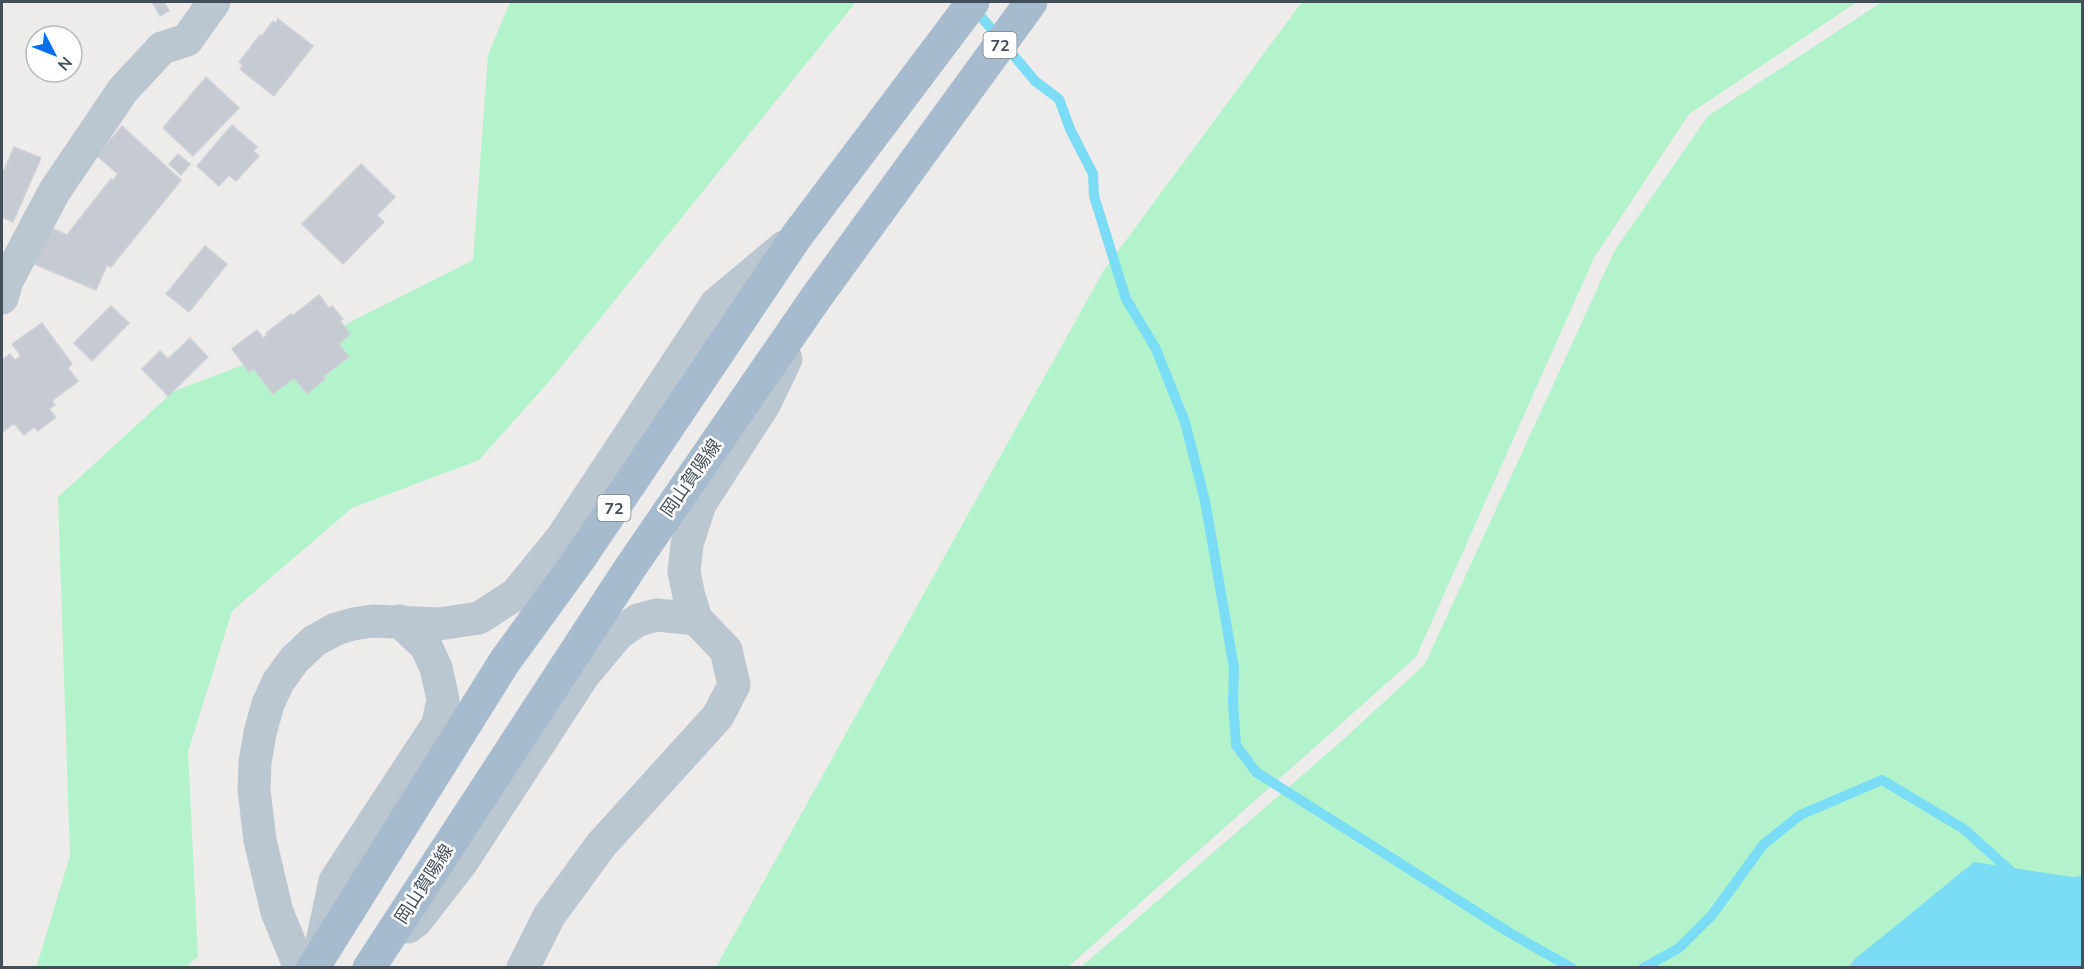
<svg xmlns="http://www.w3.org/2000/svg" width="2084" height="969" viewBox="0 0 2084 969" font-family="'Nunito Sans','Noto Sans JP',sans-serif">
<rect width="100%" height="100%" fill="#eeebeb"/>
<!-- green -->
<path fill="#b2f3cb" d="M510,2H856L552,378L479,460L352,508L232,611L188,752L198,956L186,967L36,968L70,856L58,497L174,391L329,333L473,260L488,55Z
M1302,2H1857L1689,114L1594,258L1416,657L1068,967H716L1104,270Z
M1882,2H2082V967L1080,968L1344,739L1425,664L1615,250L1708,116Z"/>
<!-- water -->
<path fill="#7adcf5" d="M1974,862L2072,877L2082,876V967H1849L1855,959Z"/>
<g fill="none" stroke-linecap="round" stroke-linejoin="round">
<!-- stream -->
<path stroke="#7adcf5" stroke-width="10" d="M973,7L1035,81L1059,99L1070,129L1093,174L1094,196L1126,299L1156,349L1185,422L1205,501L1234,668L1233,702L1236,745L1256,772L1510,933L1572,968
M1643,968L1679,948L1712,915L1763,845L1800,815L1882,780L1964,829L2015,875"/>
</g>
<!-- building -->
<path fill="#c6cad2" stroke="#ced1d8" stroke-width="1.5" d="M152,2H164L169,11L160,16Z
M278,19L313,46L274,96L240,69L243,65L239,62L260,35L262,36L273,21L276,23Z
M206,77L239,108L193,156L163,128Z
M232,125L257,147L253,151L259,156L236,181L229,175L219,186L197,166Z
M122,126L181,180L111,267L107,265L96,290L34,264L49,227L67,235L111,179L113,181L118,174L97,156Z
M14,147L41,158L13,222L2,217V170L4,171Z
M178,154L190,164L181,175L169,164Z
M361,164L395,197L377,215L384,222L343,264L302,224Z
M205,246L227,264L189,312L166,294Z
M319,295L329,308L332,306L343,319L340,321L350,334L339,344L349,357L323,377L325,379L307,394L294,378L273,394L254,369L249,372L232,349L257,330L263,338L268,335L266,333L291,314L292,316Z
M111,306L129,323L92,361L74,343Z
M42,323L72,364L68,368L78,381L52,401L55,405L49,409L56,417L38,431L34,427L24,435L14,423L2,433V360L10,354L15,360L21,356L12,344Z
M190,338L208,357L168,396L142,369L160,351L168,359Z"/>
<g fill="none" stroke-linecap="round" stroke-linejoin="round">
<!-- minor -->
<path stroke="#bac6d0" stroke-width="33" d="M2,298L7,281L54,192L123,90L162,48L187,40L214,2
M408,927L416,921L462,862L583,676L618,634L638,620L657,615L696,619
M319,956L335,881L438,724L443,699L436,668L426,646L399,621
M300,968L277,912L260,840L254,790L255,762L260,733L268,704L278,682L294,660L314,641L336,629L353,624L372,621L439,624L479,618L516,594L561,539L716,304L784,247
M523,968L549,916L601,845L718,716L734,685L726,650L696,619L689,596L684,572L687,544L700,504L765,403L786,359"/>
<!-- major -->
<path stroke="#a7bbce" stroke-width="33" d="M313,968L505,661L580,558L796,237L973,2
M369,968L630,568L815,299L1031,2"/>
</g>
<g text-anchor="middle" stroke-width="5" stroke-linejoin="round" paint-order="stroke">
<!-- shield labels -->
<g fill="#fff" stroke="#7b848c" stroke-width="1.5">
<rect x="983.5" y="32" width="33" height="26" rx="4.5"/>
<rect x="597.5" y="495" width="33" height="26" rx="4.5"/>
</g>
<g font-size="16" font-weight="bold" fill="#424f5a">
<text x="1000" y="51">72</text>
<text x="614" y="514">72</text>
</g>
<!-- street labels -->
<g font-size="18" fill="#424f5a" stroke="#fff">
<text transform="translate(691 478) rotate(-55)" y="6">岡山賀陽線</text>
<text transform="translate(424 884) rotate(-57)" y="6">岡山賀陽線</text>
</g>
</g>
<!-- border -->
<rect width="2084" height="969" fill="none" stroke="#424f5a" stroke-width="6"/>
<!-- north arrow -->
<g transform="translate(54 54) rotate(132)"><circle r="28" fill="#ffffff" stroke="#b3b9bd" stroke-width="1.5"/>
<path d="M0-4.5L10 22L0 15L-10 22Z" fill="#056cee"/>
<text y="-9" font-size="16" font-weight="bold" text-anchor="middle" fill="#424f5a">N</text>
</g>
</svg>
